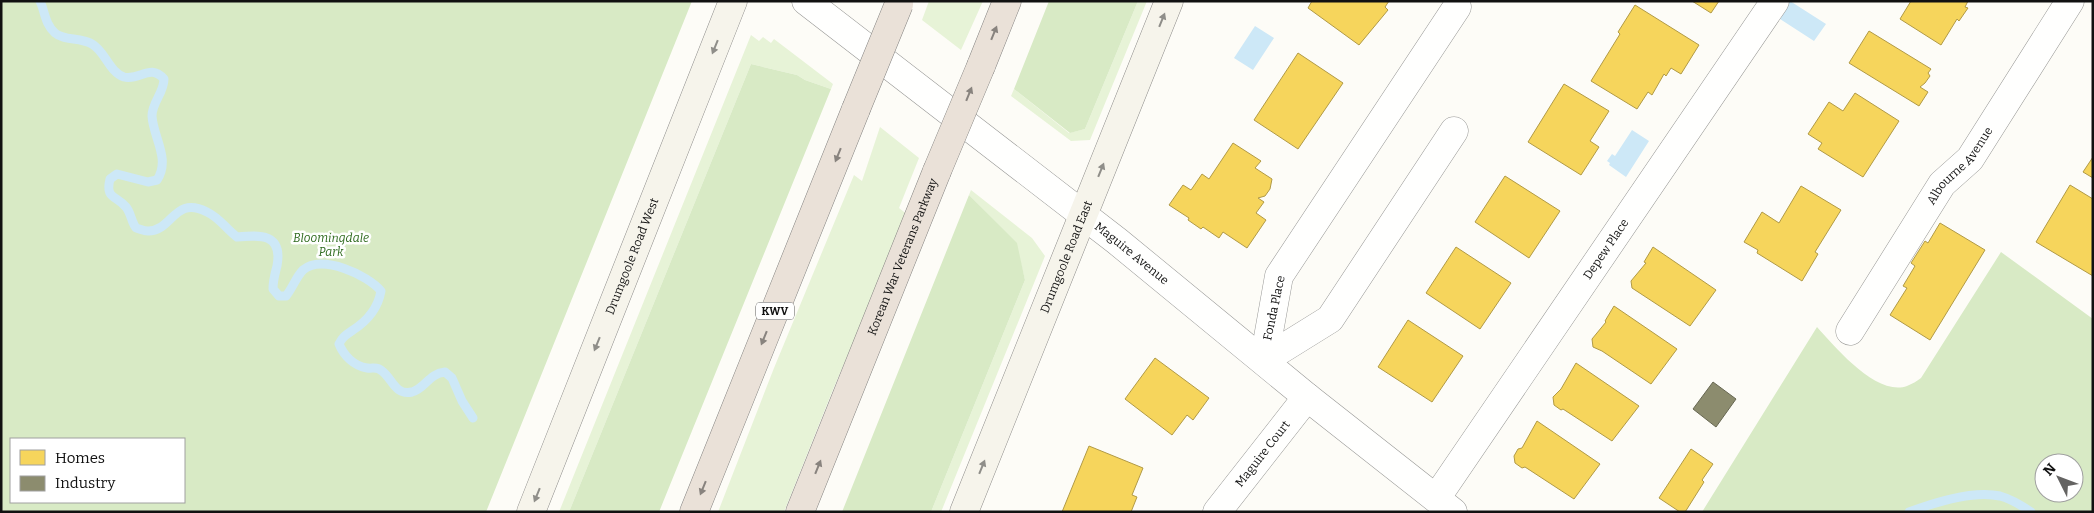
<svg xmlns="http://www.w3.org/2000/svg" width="2094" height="513" viewBox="0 0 2094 513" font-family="Bitter,serif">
<rect width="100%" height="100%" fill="#fdfcf7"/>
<!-- green -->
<path fill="#e7f3d7" d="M929,1H983L961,50L922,20Z
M1138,1H1147L1090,140L1071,141L1011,96L1014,89L1069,133L1085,129Z
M751,35L759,41L763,37L771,43L774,39L833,84L831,89L805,80L797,75L751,64L569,512H559Z
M880,127L919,158L899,208L908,215L834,387L784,512H718L774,368L854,175L862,181Z
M971,190L1032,238L1045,256L941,512H931L1025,280L1016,243L969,195Z"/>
<!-- forest -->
<path fill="#d8eac5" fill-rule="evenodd" d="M1,1H692L486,512H1ZM184,439V502H11V439Z
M1049,1H1138L1085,129L1070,133L1014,89Z
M751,64L797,75L805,80L831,89L659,512H569Z
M969,195L1017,243L1025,280L931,512H842Z
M2001,252L2093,319V512H1702L1817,327C1835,347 1877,397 1907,386C1912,384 1917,381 1921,378ZM2044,463H2074V493H2044Z"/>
<!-- water -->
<path fill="#cde8f7" d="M1790,1L1826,24L1814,41L1780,19Z
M1255,26L1274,38L1253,70L1234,58Z
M1632,130L1649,141L1626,177L1609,165L1610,163L1607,161L1612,154L1615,156Z"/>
<!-- homes -->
<path fill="#f6d55c" stroke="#b19a46" d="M1312,1H1389L1385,7L1388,10L1359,45L1308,8Z
M1692,1H1719L1711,13Z
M1911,1H1968L1965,7L1968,8L1959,21L1957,19L1941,45L1900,19Z
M1635,5L1699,45L1681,74L1671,68L1666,76L1664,74L1652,95L1648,92L1637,109L1591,81L1620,34L1618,32Z
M1869,31L1931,69L1928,73L1930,76L1925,83L1920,87L1928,92L1919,106L1849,63Z
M1298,53L1343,83L1298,149L1254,120Z
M1564,84L1609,111L1590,141L1599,147L1581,175L1528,142Z
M1855,93L1899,121L1863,177L1818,149L1822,143L1808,134L1829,102L1843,111Z
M1233,143L1261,161L1255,168L1272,179L1270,189L1265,196L1258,198L1264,202L1256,213L1266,220L1247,248L1223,232L1219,238L1203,227L1201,229L1188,220L1189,218L1169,205L1183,185L1191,190L1202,174L1209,179Z
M2093,157V178L2083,172Z
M1505,176L1560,211L1529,258L1475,222Z
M2070,185L2093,199V276L2036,242Z
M1801,186L1841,210L1815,252L1818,254L1802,281L1757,253L1758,250L1744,242L1762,212L1779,223Z
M1940,223L1985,250L1930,340L1890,315L1907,288L1903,286L1915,266L1911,263L1925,241L1928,243Z
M1456,247L1511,283L1480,329L1426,293Z
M1653,247L1716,290L1690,326L1632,288L1631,281L1646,263L1644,262Z
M1614,306L1677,349L1651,384L1602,351L1593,347L1592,339L1606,322L1605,321Z
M1408,320L1463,356L1432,402L1378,367Z
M1155,358L1209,398L1193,420L1187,415L1172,435L1125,399Z
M1576,363L1639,406L1612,441L1563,409L1561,410L1554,405L1553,397L1561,389Z
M1537,421L1600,464L1574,499L1525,467L1522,468L1515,463L1514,456L1518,449L1522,448Z
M1089,446L1143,468L1132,495L1137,497L1131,512H1062Z
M1691,449L1713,464L1702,480L1704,482L1687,509L1685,512H1680L1659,498Z"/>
<!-- industry -->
<path fill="#8c8c6e" stroke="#676752" d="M1713,382L1736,399L1716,427L1693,409Z"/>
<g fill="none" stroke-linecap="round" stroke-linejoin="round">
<!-- stream -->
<path stroke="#cde8f7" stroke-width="9" d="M40,1C45,12 45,24 55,33C64,41 80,37 92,44C105,51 109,72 124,77C140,81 150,63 164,79C164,93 152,102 152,116C153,137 171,159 157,180L148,182L117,174L110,179C105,199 116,195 126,207C131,213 131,221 136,228C140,229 144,231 148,231C173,231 174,195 207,212C220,218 226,229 237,237C260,235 283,233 277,266C275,274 273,280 273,289L279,296H286C292,289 296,277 303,270C322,254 368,275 381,291C378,308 367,321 353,330C346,335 343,336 339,344C344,356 354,366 367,368C373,369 377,366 382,371C392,378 395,396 412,392C426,388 428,374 445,372L452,378L462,401L473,418
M1909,512C1933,503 1974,490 2000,496C2011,499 2021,505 2031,512"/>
<defs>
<g id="minor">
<path id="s1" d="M1850,331L1942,184L1970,159L2070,1"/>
<path d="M1264,360L1279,276L1457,7"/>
<path d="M1264,360L1330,319L1454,131"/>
<path id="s2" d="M1437,497L1775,1"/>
<path id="s3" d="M1217,512L1307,397"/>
</g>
<g id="tertiary">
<path id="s4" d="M806,1L1117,241L1307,397L1453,512"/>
</g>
<g id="secondary">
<path id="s5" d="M531,512L733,1"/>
<path id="s6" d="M964,512L1169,1"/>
</g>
<g id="motorway">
<path d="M981,66L1007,1"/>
<path d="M694,512L856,109"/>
<path id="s7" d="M800,512L937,171"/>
</g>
</defs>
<!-- minor casing -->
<use href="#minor" stroke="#979795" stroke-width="29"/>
<!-- tertiary casing -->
<use href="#tertiary" stroke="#979795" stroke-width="29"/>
<!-- secondary casing -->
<use href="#secondary" stroke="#8e8d8b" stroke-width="29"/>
<!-- motorway casing -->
<use href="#motorway" stroke="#858482" stroke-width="29"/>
<!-- minor -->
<use href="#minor" stroke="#fffffe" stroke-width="28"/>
<!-- tertiary -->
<use href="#tertiary" stroke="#fffffe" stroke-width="28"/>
<!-- secondary -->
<use href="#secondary" stroke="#f6f4eb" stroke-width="28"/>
<!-- motorway -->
<use href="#motorway" stroke="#eae1d8" stroke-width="28"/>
<defs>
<path id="motorway-bridge" d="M856,109L899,4
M937,171L981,66"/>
</defs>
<!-- motorway-bridge casing -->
<use href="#motorway-bridge" stroke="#858482" stroke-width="29" stroke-linecap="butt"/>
<!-- motorway-bridge -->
<use href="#motorway-bridge" stroke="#eae1d8" stroke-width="28"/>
</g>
<!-- one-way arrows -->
<defs><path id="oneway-solid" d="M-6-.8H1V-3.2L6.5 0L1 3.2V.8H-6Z" transform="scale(1.25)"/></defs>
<g fill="#8f8e89">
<use href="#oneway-solid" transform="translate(1162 20) rotate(-68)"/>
<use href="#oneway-solid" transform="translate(715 47) rotate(112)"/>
<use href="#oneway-solid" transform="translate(1101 170) rotate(-68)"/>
<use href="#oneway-solid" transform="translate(597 344) rotate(112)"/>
<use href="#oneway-solid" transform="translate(982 467) rotate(-68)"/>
<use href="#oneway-solid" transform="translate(537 495) rotate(112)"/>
</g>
<g fill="#88837e">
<use href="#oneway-solid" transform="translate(994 33) rotate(-68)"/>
<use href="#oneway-solid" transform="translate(969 94) rotate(-68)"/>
<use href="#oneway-solid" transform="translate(838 155) rotate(112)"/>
<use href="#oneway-solid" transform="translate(764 338) rotate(112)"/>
<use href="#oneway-solid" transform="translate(818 467) rotate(-68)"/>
<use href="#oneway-solid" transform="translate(703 488) rotate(112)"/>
</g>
<g text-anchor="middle" stroke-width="5" stroke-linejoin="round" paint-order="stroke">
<!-- shield labels -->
<rect fill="#fff" stroke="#585858" stroke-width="1" x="756" y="302.5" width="38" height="17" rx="4"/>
<g font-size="11" font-weight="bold" fill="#111">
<text x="775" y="315">KWV</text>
</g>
<!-- street labels -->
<g font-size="12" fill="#111" stroke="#fff">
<text dy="4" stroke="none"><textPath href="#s1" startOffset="199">Albourne Avenue</textPath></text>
<text dy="4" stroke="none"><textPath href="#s2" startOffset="300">Depew Place</textPath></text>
<text dy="4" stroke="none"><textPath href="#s4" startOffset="412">Maguire Avenue</textPath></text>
<text dy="4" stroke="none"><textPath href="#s5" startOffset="275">Drumgoole Road West</textPath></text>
<text dy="4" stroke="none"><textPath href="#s7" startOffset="275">Korean War Veterans Parkway</textPath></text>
<text dy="4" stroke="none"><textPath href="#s6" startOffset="275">Drumgoole Road East</textPath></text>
<text transform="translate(1274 308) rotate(-78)" y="4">Fonda Place</text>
<text dy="4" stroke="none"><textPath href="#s3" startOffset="74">Maguire Court</textPath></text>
</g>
<!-- park labels -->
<g font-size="12" font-style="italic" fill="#2f6b1f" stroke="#fff">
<text x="331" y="242">Bloomingdale<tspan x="331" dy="14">Park</tspan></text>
</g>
</g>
<!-- border -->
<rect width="2094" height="513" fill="none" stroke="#111111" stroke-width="5"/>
<!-- legend -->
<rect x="10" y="438" width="175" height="65" fill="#ffffff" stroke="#a0a0a0"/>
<rect x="20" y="450" width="25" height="15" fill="#f6d55c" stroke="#a0a0a0"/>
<text x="55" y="463" font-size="15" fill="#111111">Homes</text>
<rect x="20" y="476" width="25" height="15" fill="#8c8c6e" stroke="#a0a0a0"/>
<text x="55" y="488" font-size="15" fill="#111111">Industry</text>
<!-- north arrow -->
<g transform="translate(2059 478) rotate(312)"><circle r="24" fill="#ffffff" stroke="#a0a0a0"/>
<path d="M0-4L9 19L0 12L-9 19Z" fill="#646362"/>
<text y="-8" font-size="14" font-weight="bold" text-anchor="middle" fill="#111111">N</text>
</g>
</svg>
